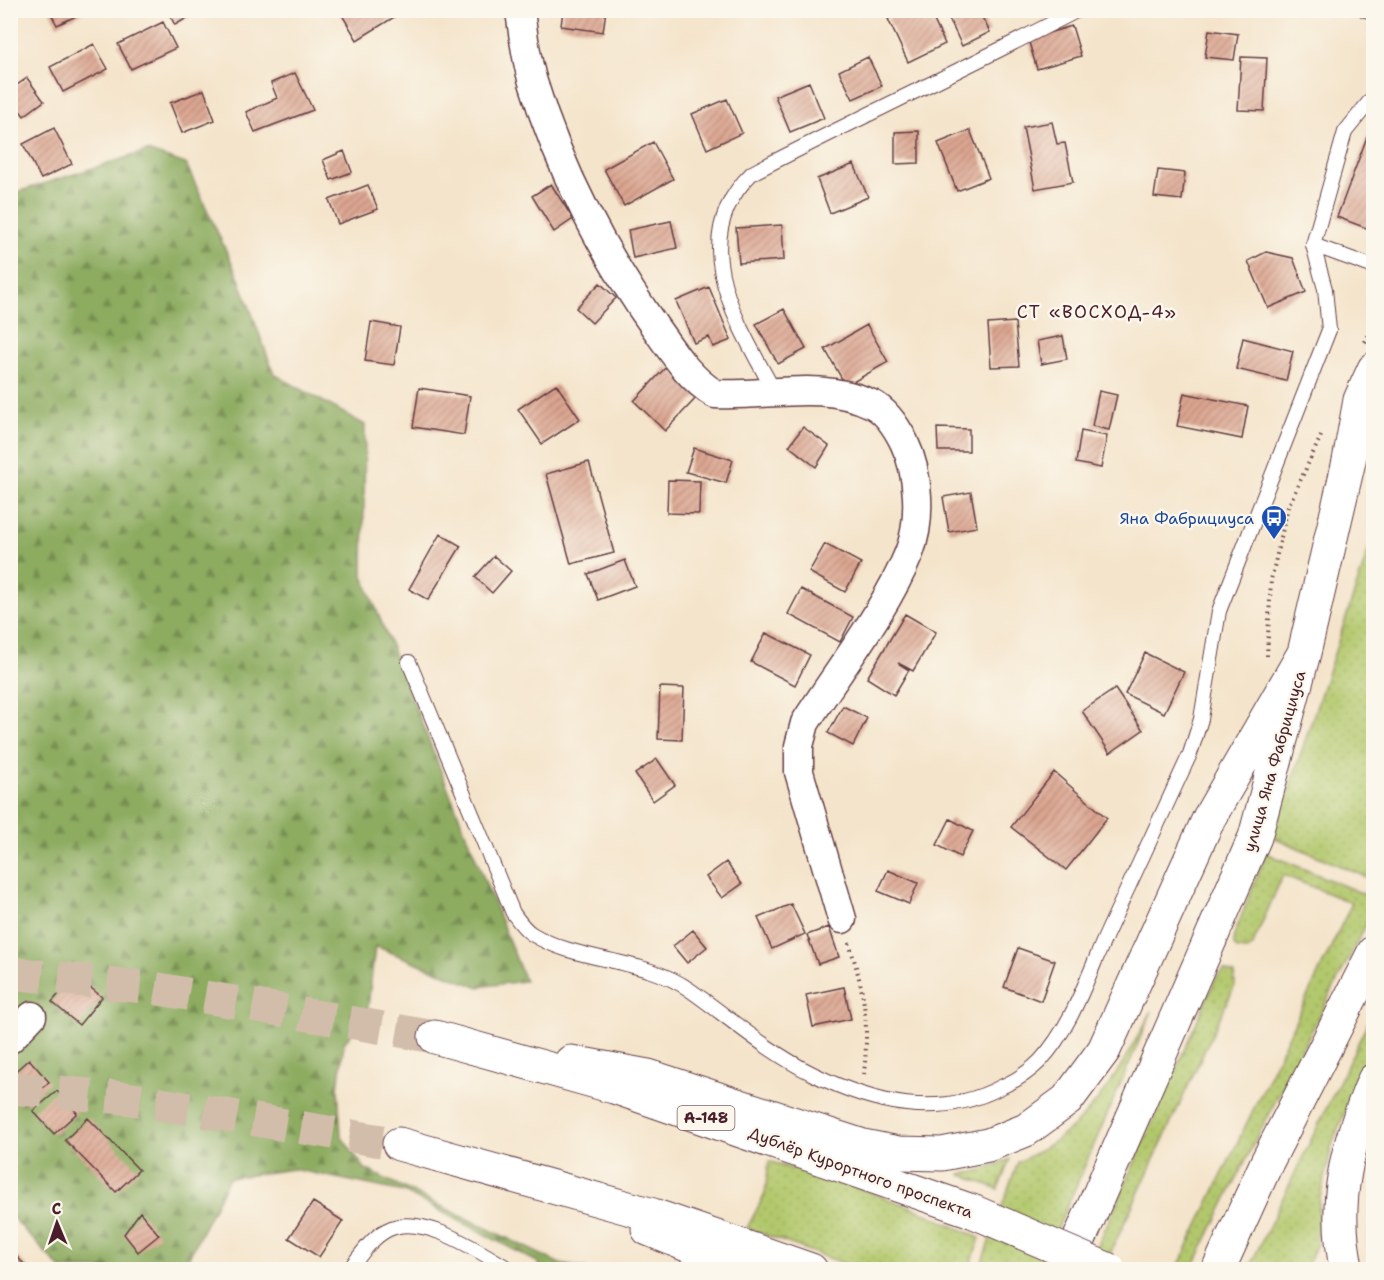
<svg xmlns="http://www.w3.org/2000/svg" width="1384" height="1280" viewBox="0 0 1384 1280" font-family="'Shantell Sans',sans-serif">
<defs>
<pattern id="grass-dots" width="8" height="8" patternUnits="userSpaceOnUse" patternTransform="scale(1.5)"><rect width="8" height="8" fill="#b2c86c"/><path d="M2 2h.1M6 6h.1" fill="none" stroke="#9bab5e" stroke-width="1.8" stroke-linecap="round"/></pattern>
<pattern id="forest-firs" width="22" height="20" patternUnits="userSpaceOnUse" patternTransform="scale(1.5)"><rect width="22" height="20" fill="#8dac60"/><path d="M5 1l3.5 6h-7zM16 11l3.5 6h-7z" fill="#758b4f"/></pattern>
<pattern id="building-hatch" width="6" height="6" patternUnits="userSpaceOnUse" patternTransform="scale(1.5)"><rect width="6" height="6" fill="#dca691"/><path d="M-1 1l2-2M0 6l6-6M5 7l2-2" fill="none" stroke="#b48777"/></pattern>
</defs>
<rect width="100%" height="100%" fill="#fbf7ec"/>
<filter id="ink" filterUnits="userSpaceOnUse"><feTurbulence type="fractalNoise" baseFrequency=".0167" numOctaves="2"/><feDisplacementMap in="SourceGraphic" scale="12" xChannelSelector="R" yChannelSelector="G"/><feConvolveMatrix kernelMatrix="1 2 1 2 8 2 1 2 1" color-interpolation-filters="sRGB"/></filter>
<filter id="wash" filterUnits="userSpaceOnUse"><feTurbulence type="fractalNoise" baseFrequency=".008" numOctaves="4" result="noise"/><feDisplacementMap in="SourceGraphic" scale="24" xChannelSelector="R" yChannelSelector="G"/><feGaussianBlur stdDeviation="1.35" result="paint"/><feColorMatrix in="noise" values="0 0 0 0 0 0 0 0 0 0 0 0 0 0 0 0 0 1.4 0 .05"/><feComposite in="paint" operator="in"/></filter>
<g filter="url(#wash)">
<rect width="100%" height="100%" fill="#f4e4cb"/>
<!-- grass -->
<path fill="url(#grass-dots)" stroke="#7e744c" stroke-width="1.5" d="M1373,537V880L1273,837Z
M1266,853L1373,898V911L1253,1145L1192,1269H1177L1352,903L1283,875L1252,946L1247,950L1237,949L1234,945V935Z
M1224,970L1234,974L1235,985L1103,1269L1087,1270L1216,978Z
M1152,1011L1040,1269L979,1270L1018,1162C1092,1128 1114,1078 1152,1011Z
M1373,1012V1044L1333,1141L1319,1202L1317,1243L1306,1269L1248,1270Z
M1010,1159L998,1189L959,1174L976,1172Z
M769,1161L792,1169L794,1165L911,1207L980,1238L969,1269L861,1270L747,1228L765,1194Z"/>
<!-- forest -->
<path fill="url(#forest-firs)" stroke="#6c6646" stroke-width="1.5" d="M147,151L186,164L240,281L274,374L365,425L363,576L525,981L477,987L375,946L367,1015L344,1043L338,1088L341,1136L365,1169L560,1264L587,1269H537L539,1263L404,1192L293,1169L229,1178L183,1269H61L11,1216V194Z"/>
<g id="blocks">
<!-- building -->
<path fill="url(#building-hatch)" d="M49,10H89L57,25Z
M167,10H201L175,25Z
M339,10H392L396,16L357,40Z
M563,10H606L603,32L561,26Z
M905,10H929L945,44L908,62L888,19Z
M945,10H978L990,32L962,46Z
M163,22L176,48L131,69L118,44Z
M1072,26L1081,56L1037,69L1028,39Z
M1209,30L1238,34L1234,60L1205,57Z
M94,44L108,69L63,92L50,67Z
M868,57L882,86L853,99L839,71Z
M1241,57L1267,58L1264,111L1238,110Z
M295,73L313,110L255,132L246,112L277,98L271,83Z
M27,78L44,101L24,116L10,97V90Z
M809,82L824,118L790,132L775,96Z
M204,90L215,120L182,133L170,103Z
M727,99L742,133L707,149L692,114Z
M1052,122L1057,144L1065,143L1073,182L1035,189L1023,127Z
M54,128L72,164L41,179L23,144Z
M970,130L989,178L957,191L938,143Z
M919,131V163L895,164V132Z
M1367,137L1374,140V231L1337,217Z
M653,142L673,179L624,206L604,169Z
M344,151L352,172L331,180L323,160Z
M854,164L868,197L830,213L817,179Z
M1158,170L1185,173L1182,200L1154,197Z
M551,184L573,219L554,232L532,196Z
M368,185L378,209L338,224L329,200Z
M671,221L677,248L633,258L628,230Z
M782,225L784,260L739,263L736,228Z
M1266,252L1293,258L1306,292L1268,308L1248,261Z
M600,283L616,298L592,323L576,308Z
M709,287L731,340L713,347L709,337L694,343L676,301Z
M784,309L806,349L778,364L756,324Z
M371,322L400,327L394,365L365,361Z
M1015,322L1019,366L991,367L988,324Z
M867,325L888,362L846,386L825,349Z
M1063,336L1067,359L1041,364L1037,341Z
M1243,338L1293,351L1286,381L1236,369Z
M667,366L698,396L665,431L634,401Z
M556,384L580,419L542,444L518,409Z
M419,388L470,396L464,435L413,427Z
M1099,391L1117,395L1109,430L1092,426Z
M1184,393L1248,406L1242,439L1177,426Z
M803,427L829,446L816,467L789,446Z
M937,428L969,429V451H938Z
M1081,431L1107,436L1101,468L1076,463Z
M694,448L733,460L726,483L686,472Z
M589,462L614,553L571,564L546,474Z
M668,480L700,481L699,514L667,513Z
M971,492L977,527L949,532L943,497Z
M440,534L461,546L428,600L409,589Z
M825,544L861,563L845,592L809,572Z
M494,556L511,571L492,593L475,577Z
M625,560L635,586L598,600L588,574Z
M801,589L853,617L840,642L788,614Z
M905,614L936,632L913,671L898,663L909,670L894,695L867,678Z
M766,633L810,655L795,685L751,662Z
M1145,653L1184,672L1164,713L1125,694Z
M660,687L684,688L682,740L658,739Z
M1115,689L1143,730L1110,753L1082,711Z
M843,706L867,718L853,746L828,733Z
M657,759L675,785L653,801L635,774Z
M1054,772L1107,818L1066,870L1011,827Z
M950,819L973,831L960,857L937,845Z
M726,862L742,884L722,898L706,877Z
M888,870L918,883L909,904L878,891Z
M791,904L805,934L772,949L758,918Z
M829,927L839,957L818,964L807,935Z
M693,930L707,947L687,963L673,946Z
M1018,948L1055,961L1041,1001L1004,987Z
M75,975L102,997L79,1025L52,1002Z
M844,987L851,1019L813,1027L806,995Z
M29,1059L49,1082L26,1103L10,1085V1076Z
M57,1091L77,1113L54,1134L33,1111Z
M88,1118L139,1170L116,1192L65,1140Z
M313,1202L343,1221L319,1257L289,1238Z
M140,1212L159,1235L138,1252L124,1234Z
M10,1250L26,1266L29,1270H10Z"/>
</g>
</g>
<g filter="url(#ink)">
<use href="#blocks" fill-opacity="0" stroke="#643d43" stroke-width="1.5"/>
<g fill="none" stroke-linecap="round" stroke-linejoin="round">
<!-- primary-tunnel -->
<path stroke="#d2bdab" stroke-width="33" stroke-dasharray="33 16" stroke-linecap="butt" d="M10,973L153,988L435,1037
M10,1088L125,1098L399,1144"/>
<defs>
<path id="lane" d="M1365,10L1374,12
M1313,245L1374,267
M774,391C738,324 683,240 752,173C860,117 970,66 1078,10
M409,662L513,913C518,920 524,929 532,934C579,963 643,957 690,990C731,1019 768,1052 813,1074C874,1104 939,1120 1001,1087C1015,1081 1029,1072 1040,1061C1072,1027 1088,975 1107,933C1135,873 1162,814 1190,754L1201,719L1219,611L1329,330L1325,289L1313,245L1345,132L1374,96
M349,1270C360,1256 371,1238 387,1230C421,1211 481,1253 511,1270"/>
<path id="street" d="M520,10C523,35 526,59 533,82C559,169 605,257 657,330C674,354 690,379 715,394C768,397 821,380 872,404C886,411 897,428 904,442C919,473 922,520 909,553C886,610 838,671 805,723L799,746V772L842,919
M10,1039L32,1016"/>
<path id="secondary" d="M571,1062L648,1076L863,1146L898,1153L942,1154L988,1145L1026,1130L1067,1100L1104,1050L1209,818L1304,653
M648,1229L748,1270
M1066,1270L1255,837L1304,653L1349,461L1360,400L1374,369
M1218,1270L1267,1162L1374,952
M1347,1270C1331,1203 1348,1141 1374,1080"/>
<path id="primary" d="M435,1037L614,1087L972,1211
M399,1144L653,1215L811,1270"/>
</defs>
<!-- lane casing -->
<use href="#lane" stroke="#643d43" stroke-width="16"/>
<!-- street casing -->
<use href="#street" stroke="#643d43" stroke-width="31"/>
<!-- secondary casing -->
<use href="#secondary" stroke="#643d43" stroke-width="35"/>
<!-- primary casing -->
<use href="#primary" stroke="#643d43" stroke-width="35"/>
<!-- path -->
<path stroke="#643d43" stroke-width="4" stroke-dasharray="1.5 4.5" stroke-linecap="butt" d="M1365,342L1374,324
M1267,656L1271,580L1288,507L1321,436
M849,943C865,994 869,1021 864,1074"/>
<!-- lane -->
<use href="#lane" stroke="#fff" stroke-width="14"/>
<!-- street -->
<use href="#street" stroke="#fff" stroke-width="28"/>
<!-- secondary -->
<use href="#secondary" stroke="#fff" stroke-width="33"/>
<!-- primary -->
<use href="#primary" stroke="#fff" stroke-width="33"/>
<defs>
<path id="primary-bridge" d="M972,1211L1109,1270"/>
</defs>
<!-- primary-bridge casing -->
<use href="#primary-bridge" stroke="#643d43" stroke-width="35" stroke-linecap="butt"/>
<!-- primary-bridge -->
<use href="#primary-bridge" stroke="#fff" stroke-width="33"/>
</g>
</g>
<!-- icons -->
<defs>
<symbol id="bus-pin" viewBox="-11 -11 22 30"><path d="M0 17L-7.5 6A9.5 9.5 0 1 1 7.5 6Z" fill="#1a4fb4" stroke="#fbf7ec"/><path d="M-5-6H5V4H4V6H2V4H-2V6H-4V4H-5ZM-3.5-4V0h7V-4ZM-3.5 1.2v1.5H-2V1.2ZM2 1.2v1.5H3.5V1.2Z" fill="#fff"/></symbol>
</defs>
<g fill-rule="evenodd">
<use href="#bus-pin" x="1259" y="503" width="30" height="40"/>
</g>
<g text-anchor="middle" stroke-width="5" stroke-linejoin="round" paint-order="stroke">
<!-- shield labels -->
<rect fill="#fbf7ec" stroke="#7f6065" stroke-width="1.5" x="677.5" y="1106" width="57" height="24" rx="4.5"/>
<g font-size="15" font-weight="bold" fill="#4a1f2b">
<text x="706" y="1123">А-148</text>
</g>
<!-- transit labels -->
<g font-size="16" fill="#164399" stroke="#fbf7ec" text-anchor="end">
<text x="1254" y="524">Яна Фабрициуса</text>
</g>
<!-- street labels -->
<g font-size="16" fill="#4a1f2b" stroke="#fbf7ec">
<text transform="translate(1274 761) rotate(-74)" y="6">улица Яна Фабрициуса</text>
<text transform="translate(861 1172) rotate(20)" y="6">Дублёр Курортного проспекта</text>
</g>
<!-- neighbourhood labels -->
<g font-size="18" letter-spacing="1.5" fill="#4a1f2b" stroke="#fbf7ec">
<text x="1097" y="318">СТ «ВОСХОД-4»</text>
</g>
</g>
<!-- margin -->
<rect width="1384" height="1280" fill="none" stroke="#fbf7ec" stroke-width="36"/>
<!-- north arrow -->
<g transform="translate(57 1223) rotate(358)" stroke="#fbf7ec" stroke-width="4.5" paint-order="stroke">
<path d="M0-4.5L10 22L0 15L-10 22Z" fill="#4a1f2b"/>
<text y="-9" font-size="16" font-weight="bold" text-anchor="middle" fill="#4a1f2b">С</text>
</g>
</svg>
